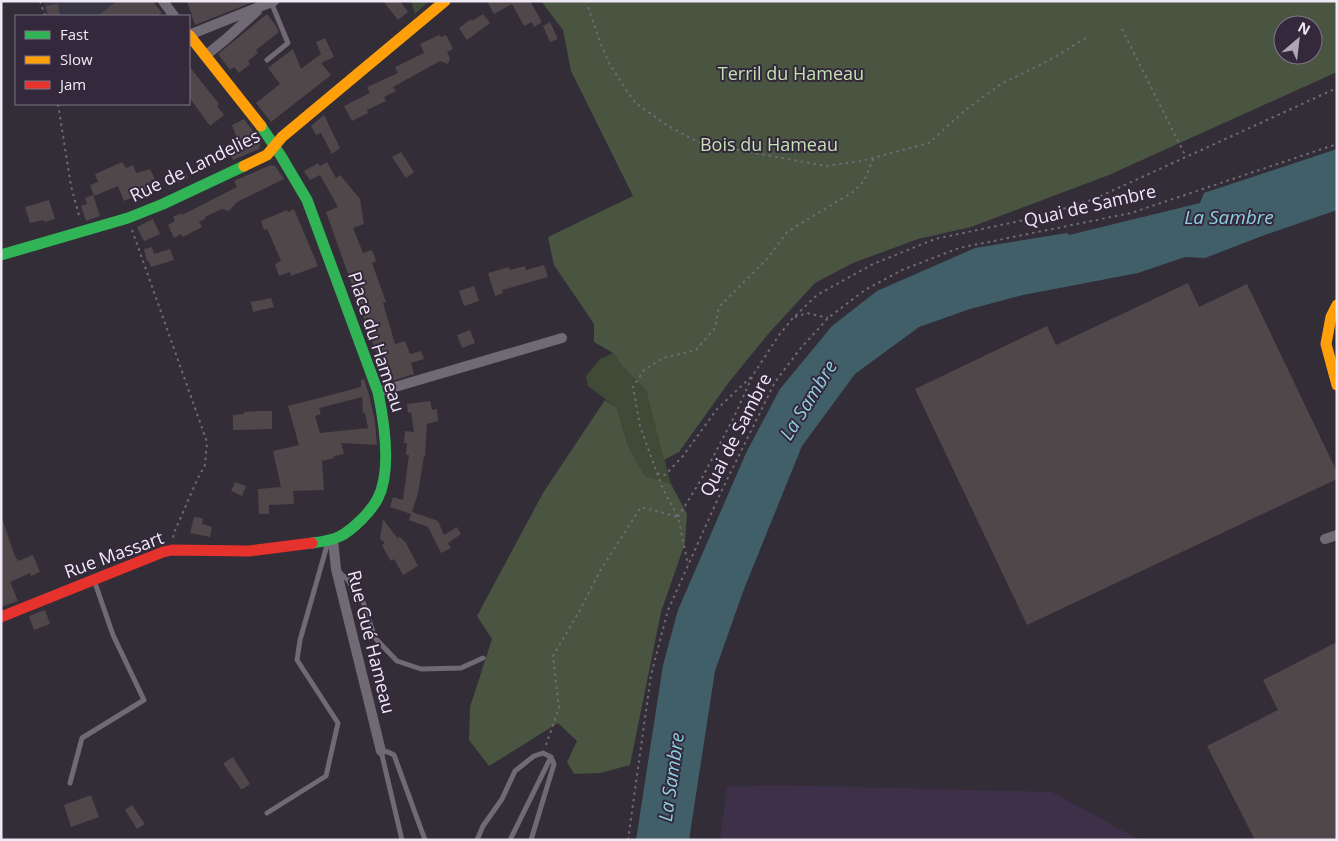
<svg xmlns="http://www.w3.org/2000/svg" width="1338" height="841" viewBox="0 0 1338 841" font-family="'Open Sans',sans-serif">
<rect width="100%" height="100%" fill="#332d38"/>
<!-- built -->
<path fill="#3d3048" d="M774,785L1052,792L1140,840H720L727,787Z"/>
<!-- education -->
<path fill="#393646" d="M44,1H150L161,15L158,16H46Z"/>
<!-- green -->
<path fill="#3f4a37" d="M411,1H429L415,14Z
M613,353L623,367L646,390L671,484L645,476L628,446L617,408L588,386L586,376L600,359Z"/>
<!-- forest -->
<path fill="#495441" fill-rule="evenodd" d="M541,1H1337V72L1109,175L971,227L918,239L853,263L815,283L769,333L729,382L679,452L664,460L646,390L623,367L613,353L594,342V324L554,265L548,237L633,196L571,71L563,30ZM1283,25H1313V55H1283Z
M605,400L617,408L628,446L645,476L671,484L687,514L685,543L661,612L630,765L600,773L574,774L567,762L577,741L558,723L489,766L469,740L470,707L492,639L477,616L543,493Z"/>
<!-- water -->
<path fill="#415f68" d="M1337,149V210L1262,236L1205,258L1185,257L1138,273L1023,295L970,309L919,327L855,374L802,446L744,589L715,671L689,840H636L663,665L678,610L746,453L780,389L832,326L877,291L975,248L1067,233L1069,235L1200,203L1204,193Z"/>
<!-- building -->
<path fill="#50474a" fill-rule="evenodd" d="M117,1H153L162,13L157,16H98Z
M187,1H253V2L195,25Z
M383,1H400L408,12L398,20Z
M487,1H530L542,22L534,27L532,22L524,26L512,4L494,14Z
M58,4L60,16H48L46,6Z
M267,14L276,26L279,32L256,50L258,53L248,61L250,64L239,73L234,67L230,70L218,54Z
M483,14L490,23L467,40L459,28L471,19L472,21Z
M550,22L558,39L550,42L543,26Z
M439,35L441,37L446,35L453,49L447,52L450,58L448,64L440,61L393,87L396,91L384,97L386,101L367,110L368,113L352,121L344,106L370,93L367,87L398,73L395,67L424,53L420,44Z
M325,38L334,57L321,63L331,75L271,122L256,103L280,84L268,68L293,49L301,69L321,54L316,42Z
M189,66L219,104L217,106L224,115L210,126L189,97Z
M324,115L340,148L332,154L321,133L316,135L311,126Z
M244,119L255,134L260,145L259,149L233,160L226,146L238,141L232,125Z
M401,152L414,172L406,178L392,157Z
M122,162L126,168L133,165L136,173L150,169L155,179L150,181L153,188L124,201L118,186L94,196L90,185L98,182L95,174Z
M327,162L336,178L340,175L360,199L364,224L353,228L363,253L372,250L376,261L372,263L386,302L383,303L395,344L405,341L410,354L421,351L424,359L411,363L414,374L388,382L380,354L377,355L326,212L338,207L320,175L310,180L304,171L318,163L320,166Z
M271,165L275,166L284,179L237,202L229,211L222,209L205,217V219L199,222L202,227L183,237L181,234L174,238L168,225L175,221L173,217L182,213V215L237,187L234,181Z
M183,169L188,178L173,185L169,175Z
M93,195L100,216L86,221L81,206L87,204L85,198Z
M49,200L55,219L45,222L43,220L30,223L25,207Z
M294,209L318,266L291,276L290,272L279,276L275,264L281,261L270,235L267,229L264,230L261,221L287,210L288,212Z
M153,219L160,234L144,241L137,227Z
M152,247L154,254L170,249L174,260L151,267L149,261H147L144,249Z
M544,265L548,277L502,290L503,293L495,296L488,273L509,267L510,270L525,266L526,270Z
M1188,283L1199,307L1247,284L1337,472V479L1027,625L915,389L1047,326L1056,345Z
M474,286L479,301L464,306L459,291Z
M271,298L274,307L253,312L251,302Z
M470,330L475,343L462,348L457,335Z
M364,379L370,398L375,422L377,445L341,443L344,454L334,456V458L322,461L324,490L293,491L294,504L269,505V514H259L258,489L281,487L273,451L299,445L288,406L361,387V380ZM362,397L363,413H365L368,428L320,433L315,416L321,414L319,408Z
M430,401L432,410L437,409L438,421L427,424L425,456H424L418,493L412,512L438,521L444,535L457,527L461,534L448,543L451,548L441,553L428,527L409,520L411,514L390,507L393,497L403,500L409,455H406L407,443H404L405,431L414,432L411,412L408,413L407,404Z
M261,411H272V429L233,430V415L244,414V412Z
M235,482L246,486L242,496L231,491Z
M194,517L203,518L202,524L212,527L210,537L190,533Z
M383,519L398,539L399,536L406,543L418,566L403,575L394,559L391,561L384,549L382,545L385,543L380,539Z
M1,521H3L14,554L18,561L33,555L40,572L31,576L30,573L10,582L18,601L1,607Z
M45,610L50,624L34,630L29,616Z
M1337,642V840H1255L1207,746L1278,710L1263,680Z
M233,757L250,784L243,789H241L224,765V763Z
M91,795L99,817L71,827L64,805Z
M132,805L145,824L137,829L125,810Z"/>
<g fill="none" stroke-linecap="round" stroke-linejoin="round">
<!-- path -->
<path stroke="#6f6a74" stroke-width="2" stroke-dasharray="2.5 4" stroke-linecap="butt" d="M40,1L45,16
M586,1L600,42L609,63L628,93L637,104L668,126L700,143L826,166L861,161L929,143L964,111L1001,84L1048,61L1089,36
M1122,29L1186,157
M58,104L71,186L80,219
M132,230L207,442L205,465L197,480L174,533L173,538
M795,317L807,313L828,318
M751,377L717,409L683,456L665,475L657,473L640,426L633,387L644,370L663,358L696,350L715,328L719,307L768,258L787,232L853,192L864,181L874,157
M657,473L665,493L678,517L688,565
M678,517L702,478L734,417L753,375L779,335L793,318L817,295L873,264L935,239L1034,218L1094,199L1337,88
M546,745L559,708L553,656L580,610L600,571L641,507L678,517
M628,840L651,675L668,610L720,494L775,382L800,349L828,318L865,290L902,270L959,248L1131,213L1337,144"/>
<!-- lane -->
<path stroke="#6f6a74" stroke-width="5" d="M267,60L288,43L271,2
M338,571L347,579L363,602L375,638L397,661L421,669L461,668L483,658
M70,783L82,738L144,700L113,635L94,580
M267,813L326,776L338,723L297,660L300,640L328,542
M402,840L381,751L388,752L394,755L425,840
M477,840L483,826L502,799L515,771L534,756L543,753L551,757L554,764L531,840
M510,840L551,757"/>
<!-- street -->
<path stroke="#6f6a74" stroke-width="10" d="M163,1L174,16
M189,35L274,1
M205,56L226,39L257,11
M378,392L562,338
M1325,539L1337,535
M333,540L336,569L381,751"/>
<!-- fast -->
<path stroke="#30b455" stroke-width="11" d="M261,126L281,156L307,200L378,392C384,421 392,470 378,498C374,506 368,513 362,519C344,537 336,540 312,543
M1,255L128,218L163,204L244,166"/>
<!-- slow -->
<path stroke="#ff9f0a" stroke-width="11" d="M189,35L261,126
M244,166L267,155L282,137L445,1
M1337,305L1331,317L1326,344L1337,385"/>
<!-- jam -->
<path stroke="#e5322d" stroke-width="11" d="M1,617L163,552L172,550L249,551L312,543"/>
</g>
<g text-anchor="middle" stroke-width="4" stroke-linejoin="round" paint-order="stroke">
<!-- park labels -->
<g font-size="18" fill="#c5e1b1" stroke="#34293c">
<text x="791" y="80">Terril du Hameau</text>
<text x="769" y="151">Bois du Hameau</text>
</g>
<!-- street labels -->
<g font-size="18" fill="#efe9f6" stroke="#34293c">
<text transform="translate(195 166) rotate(-26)" y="6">Rue de Landelies</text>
<text transform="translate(1090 206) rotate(-13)" y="6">Quai de Sambre</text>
<text transform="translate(376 342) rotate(72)" y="6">Place du Hameau</text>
<text transform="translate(736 435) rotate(-63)" y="6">Quai de Sambre</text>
<text transform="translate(114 555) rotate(-20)" y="6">Rue Massart</text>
<text transform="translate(371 642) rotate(76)" y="6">Rue Gué Hameau</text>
</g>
<!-- water labels -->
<g font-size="19" font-style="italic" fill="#8dd0e2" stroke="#34293c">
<text x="1229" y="224">La Sambre</text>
<text transform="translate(808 400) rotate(-58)" y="7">La Sambre</text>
<text transform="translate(671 777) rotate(-82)" y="7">La Sambre</text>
</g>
</g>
<!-- border -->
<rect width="1338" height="841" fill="none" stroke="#efe9f6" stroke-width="5"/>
<!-- legend -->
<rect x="15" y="15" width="175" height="90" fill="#34293c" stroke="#7f7686"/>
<rect x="25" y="31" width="25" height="8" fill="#30b455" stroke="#7f7686"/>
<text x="60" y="40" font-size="15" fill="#efe9f6">Fast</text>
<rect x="25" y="56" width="25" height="8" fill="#ff9f0a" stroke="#7f7686"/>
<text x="60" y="65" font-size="15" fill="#efe9f6">Slow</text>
<rect x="25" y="81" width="25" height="8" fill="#e5322d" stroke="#7f7686"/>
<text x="60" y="90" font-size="15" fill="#efe9f6">Jam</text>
<!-- north arrow -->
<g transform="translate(1298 40) rotate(28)"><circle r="24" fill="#34293c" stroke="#7f7686"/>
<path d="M0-4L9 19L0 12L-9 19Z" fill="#ada7b4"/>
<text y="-8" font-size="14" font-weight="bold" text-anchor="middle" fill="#efe9f6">N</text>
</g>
</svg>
